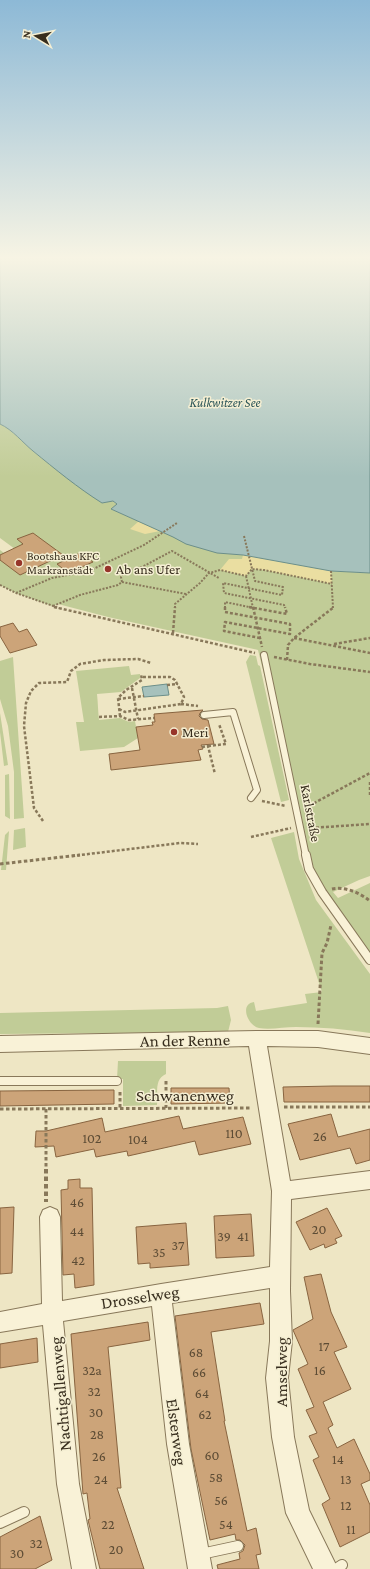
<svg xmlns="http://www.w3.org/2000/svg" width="370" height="1569" viewBox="0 0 370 1569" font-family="'Crimson Pro',serif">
<rect width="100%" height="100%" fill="#eee6c4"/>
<!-- green -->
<path fill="#c1cc97" d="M0,424L8,428L33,451L102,503L112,501L117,504L111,509L169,535L224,553L243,555L331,571L370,573V876L359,880L333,892L338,898L370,883V960L309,869L298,812L258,650L108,617L58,604L52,606L16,593L0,585V550L4,553L15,549L0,538Z
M250,655L256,656L258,665L260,666L289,800L281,802L246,662Z
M13,657L24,818L14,819V772L8,726L0,699V661Z
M129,666L131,675L140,674V678L121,692L97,694C98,703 98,712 99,720L120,718L129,722L135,721L138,738L124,747L80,751L76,722H84L76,671Z
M0,713L8,765L4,766L0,732Z
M9,774L10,819L5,816V775Z
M25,828L26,847L13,850L14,830Z
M9,831L6,870H1L5,835Z
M294,832L299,859L316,900L370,974V1033C345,1029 321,1027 296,1027C284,1027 270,1030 259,1028C248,1026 239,1004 254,1002L256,1011L307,1003L305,994L322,992L271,838Z
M228,1006L231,1020L228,1032L0,1034V1013L217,1008Z
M118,1061H166V1074C154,1079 158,1093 157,1105L123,1106V1079H117Z"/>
<!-- sand -->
<path fill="#eadea1" d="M139,521L160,531L145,534L130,529Z
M243,555L331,571L332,584L264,570L252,569L246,576L220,570L229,559H242Z"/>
<!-- water -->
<path fill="#a6c1bc" stroke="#6c8f8a" d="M0,257H370V573L331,571L243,555L217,553L186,544L173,537L111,509L117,504L113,501L102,503C78,488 55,469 33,451C22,442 13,430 0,424Z
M167,684L169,695L144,697L142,687Z"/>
<!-- building -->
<path fill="#cca479" stroke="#886440" d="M33,533L63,555L20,575L0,560V555L23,544L17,539Z
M80,553L93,562L68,573L57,564Z
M13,623L19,632L27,629L37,645L10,653L0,636V627Z
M203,710L200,713L199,716L202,719L208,720L214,744L201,745L203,749L198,750L201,760L111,770L109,754L140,750L136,727L153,725L152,722H155L154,714Z
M333,1086H370V1102H284L283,1087Z
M171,1088H229L230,1103L171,1104Z
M114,1090V1104L0,1106V1091Z
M331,1114L338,1137L370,1129V1160L356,1164L350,1148L300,1160L288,1124Z
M179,1116L183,1129L243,1117L251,1144L199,1155L195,1141L128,1156L127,1151L96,1157L94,1149L56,1157L54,1146L35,1147L36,1131H46L102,1118L105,1132Z
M80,1179V1188H92L94,1285L75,1288L74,1274L63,1275L61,1190L68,1189V1180Z
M14,1207L12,1273L0,1274V1208Z
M327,1208L342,1236L335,1239L337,1243L325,1248L324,1244L310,1250L296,1222Z
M251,1214L254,1256L216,1258L214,1216Z
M186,1223L189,1265L150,1268V1263L138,1264L136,1227Z
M321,1274L331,1312L347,1347L334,1352L351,1389L323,1402L333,1425L328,1428L337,1448L354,1439L370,1474V1480L361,1484L370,1505V1532L340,1547L322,1504L330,1499L313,1460L319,1457L309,1436L317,1433L306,1410L314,1407L298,1369L308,1364L293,1330L313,1319L304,1277Z
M260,1303L264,1324L211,1332L225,1421H224L247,1531L256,1528L261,1554L256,1555L259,1569H218L217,1565L240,1559L239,1553L243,1551L245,1545L240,1540H236L235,1534L210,1540L191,1449L175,1316Z
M148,1322L150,1340L108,1347L121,1488H117L144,1569H100L88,1520L90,1519L87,1493L83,1494L71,1334Z
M37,1338L38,1362L0,1368V1344Z
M40,1516L52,1560L35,1569H0V1537Z"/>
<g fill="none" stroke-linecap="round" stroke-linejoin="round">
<defs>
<path id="lane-far2" d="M264,655L306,856
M204,715L233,712L257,790L251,798"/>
<path id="lane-far1" d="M306,855L309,869L322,892L370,960
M0,1081H117"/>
<path id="lane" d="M0,1523L24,1512
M201,1554L238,1546
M336,1569L342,1565"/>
<path id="street" d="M257,1031H318L370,1038V1054L318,1047L267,1046L290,1181L370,1171V1189L291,1199L290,1291L292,1341L288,1378L294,1437L309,1510L338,1569H313L286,1513L272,1437L266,1378L270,1341V1288L172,1303L189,1444L212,1569H188L167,1444L152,1306L63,1321L79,1484L96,1569H72L57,1484L43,1325L0,1332V1312L42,1304L40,1217L43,1210L50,1207L57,1210L60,1217L62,1301L161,1284L270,1267L272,1191L249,1046L0,1052V1036Z"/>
</defs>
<!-- lane-far2 casing -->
<use href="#lane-far2" stroke="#88785a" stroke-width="8"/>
<!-- lane-far1 casing -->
<use href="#lane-far1" stroke="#88785a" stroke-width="10"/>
<!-- lane casing -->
<use href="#lane" stroke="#88785a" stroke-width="12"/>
<!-- street casing -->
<use href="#street" stroke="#88785a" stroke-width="2"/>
<!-- path-far3 -->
<path stroke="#88785a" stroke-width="2" stroke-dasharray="2 1.5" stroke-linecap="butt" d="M244,536L255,581L283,587L282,595L223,583L224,593L284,605L285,608
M331,571L333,608
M246,576L253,608
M122,582L186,594
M0,585L16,593L59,608
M16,593L52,578L89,571L144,545L177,523
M53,606L80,595L118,585L122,582L121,577L125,571L142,567L172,551L219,578
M175,608V604L200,583L209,573L220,570L246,576L252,569L264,570L332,584
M225,608V602L254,608"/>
<!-- path-far2 -->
<path stroke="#88785a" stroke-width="2.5" stroke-dasharray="3 2" stroke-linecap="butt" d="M54,607L255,653
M225,607V612L290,624V634L225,622L224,631L260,638
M249,607L287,614L285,607
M253,607L262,647
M173,633L175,607
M294,638L370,653
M334,644L370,638
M274,657L310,664L370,672
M287,660L288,645L294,638L334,607
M167,685L178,684
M132,688L138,719
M118,699L144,696
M181,704L198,706
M119,709L125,712L181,704L184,697L175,680L170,677H142
M120,716L118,698L126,690L142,680L141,674
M99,717L120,716L129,720L154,718
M208,746L226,744L219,724
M202,747L208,746L215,774
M370,782V796
M262,801L286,806
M305,808L370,773
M43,821L34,808L24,726L26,703L31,691L39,683L67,682L71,671L80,664L104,660L138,659L151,663
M311,828L370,824
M251,837L291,828
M72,856L180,843L198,844"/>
<!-- path-far1 -->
<path stroke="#88785a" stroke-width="3" stroke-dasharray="3.5 2.5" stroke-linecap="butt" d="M0,864L80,855
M332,889C345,886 360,893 370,901
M318,1024L322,953L327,943L331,925
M166,1081V1108
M120,1092V1108
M284,1107H370
M0,1109L251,1108
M46,1109V1170"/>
<!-- path -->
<path stroke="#88785a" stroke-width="4" stroke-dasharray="4.5 3" stroke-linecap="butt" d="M46,1169V1202"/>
<!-- lane-far2 -->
<use href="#lane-far2" stroke="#f9f2d7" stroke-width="6"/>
<!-- lane-far1 -->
<use href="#lane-far1" stroke="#f9f2d7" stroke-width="8"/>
<!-- lane -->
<use href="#lane" stroke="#f9f2d7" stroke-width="10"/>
<!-- street -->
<use href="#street" fill="#f9f2d7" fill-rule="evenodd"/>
</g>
<!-- sky -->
<linearGradient id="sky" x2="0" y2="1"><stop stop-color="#8db9d6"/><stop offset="0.54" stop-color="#f7f4e4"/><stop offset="1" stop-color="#f7f4e4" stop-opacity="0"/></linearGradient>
<rect width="370" height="477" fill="url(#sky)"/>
<!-- markers -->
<g fill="#97352a" stroke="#f5efd3" stroke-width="1.5">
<circle cx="19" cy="563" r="4"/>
<circle cx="108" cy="569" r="4"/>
<circle cx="174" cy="732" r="4"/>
</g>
<g text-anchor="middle" stroke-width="3" stroke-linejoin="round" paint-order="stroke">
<!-- far-poi labels -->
<g font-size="12" fill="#382e1e" stroke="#f5efd3" text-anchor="start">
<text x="27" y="560">Bootshaus KFC<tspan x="27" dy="14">Markranstädt</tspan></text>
</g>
<!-- far-water labels -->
<g font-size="13" font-style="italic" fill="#2d5658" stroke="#f5efd3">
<text x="225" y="407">Kulkwitzer See</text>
</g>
<!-- poi labels -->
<g font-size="14" fill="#382e1e" stroke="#f5efd3" text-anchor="start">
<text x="116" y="574">Ab ans Ufer</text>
<text x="182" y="737">Meri</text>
</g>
<!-- street labels -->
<g font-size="14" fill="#382e1e" stroke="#f5efd3">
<text transform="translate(311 813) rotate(79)" y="5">Karlstraße</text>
</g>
<!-- near-number labels -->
<g font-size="14" fill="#5d4c35">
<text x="234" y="1138">110</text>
<text x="320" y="1141">26</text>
<text x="92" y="1143">102</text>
<text x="138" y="1144">104</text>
<text x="77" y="1207">46</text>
<text x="319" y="1234">20</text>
<text x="77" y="1236">44</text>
<text x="224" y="1241">39</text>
<text x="243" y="1241">41</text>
<text x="178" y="1250">37</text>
<text x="159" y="1257">35</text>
<text x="78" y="1265">42</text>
<text x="324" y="1351">17</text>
<text x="196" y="1357">68</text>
<text x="92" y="1375">32a</text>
<text x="320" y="1375">16</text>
<text x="199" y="1377">66</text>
<text x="94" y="1396">32</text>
<text x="202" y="1398">64</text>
<text x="96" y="1417">30</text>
<text x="205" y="1419">62</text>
<text x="97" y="1439">28</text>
<text x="212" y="1460">60</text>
<text x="99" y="1461">26</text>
<text x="338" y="1464">14</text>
<text x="216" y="1482">58</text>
<text x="101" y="1484">24</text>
<text x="346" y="1484">13</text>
<text x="221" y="1505">56</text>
<text x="346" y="1510">12</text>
<text x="108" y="1529">22</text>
<text x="226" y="1529">54</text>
<text x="351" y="1534">11</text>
<text x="36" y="1548">32</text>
<text x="116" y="1554">20</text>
<text x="17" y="1558">30</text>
</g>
<!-- near-street labels -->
<g font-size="17" fill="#382e1e" stroke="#f5efd3">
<text transform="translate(185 1040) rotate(-1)" y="6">An der Renne</text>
<text x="185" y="1101">Schwanenweg</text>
<text transform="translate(140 1297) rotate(-9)" y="6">Drosselweg</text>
<text transform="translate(281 1372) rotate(-90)" y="6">Amselweg</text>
<text transform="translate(60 1394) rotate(-95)" y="6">Nachtigallenweg</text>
<text transform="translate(177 1432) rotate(82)" y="6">Elsterweg</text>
</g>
</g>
<!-- north arrow -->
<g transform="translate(36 36) rotate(280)" stroke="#f5efd3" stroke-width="3" paint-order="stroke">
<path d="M0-3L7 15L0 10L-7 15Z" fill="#382e1e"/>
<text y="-6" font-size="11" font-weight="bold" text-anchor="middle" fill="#382e1e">N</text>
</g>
</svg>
